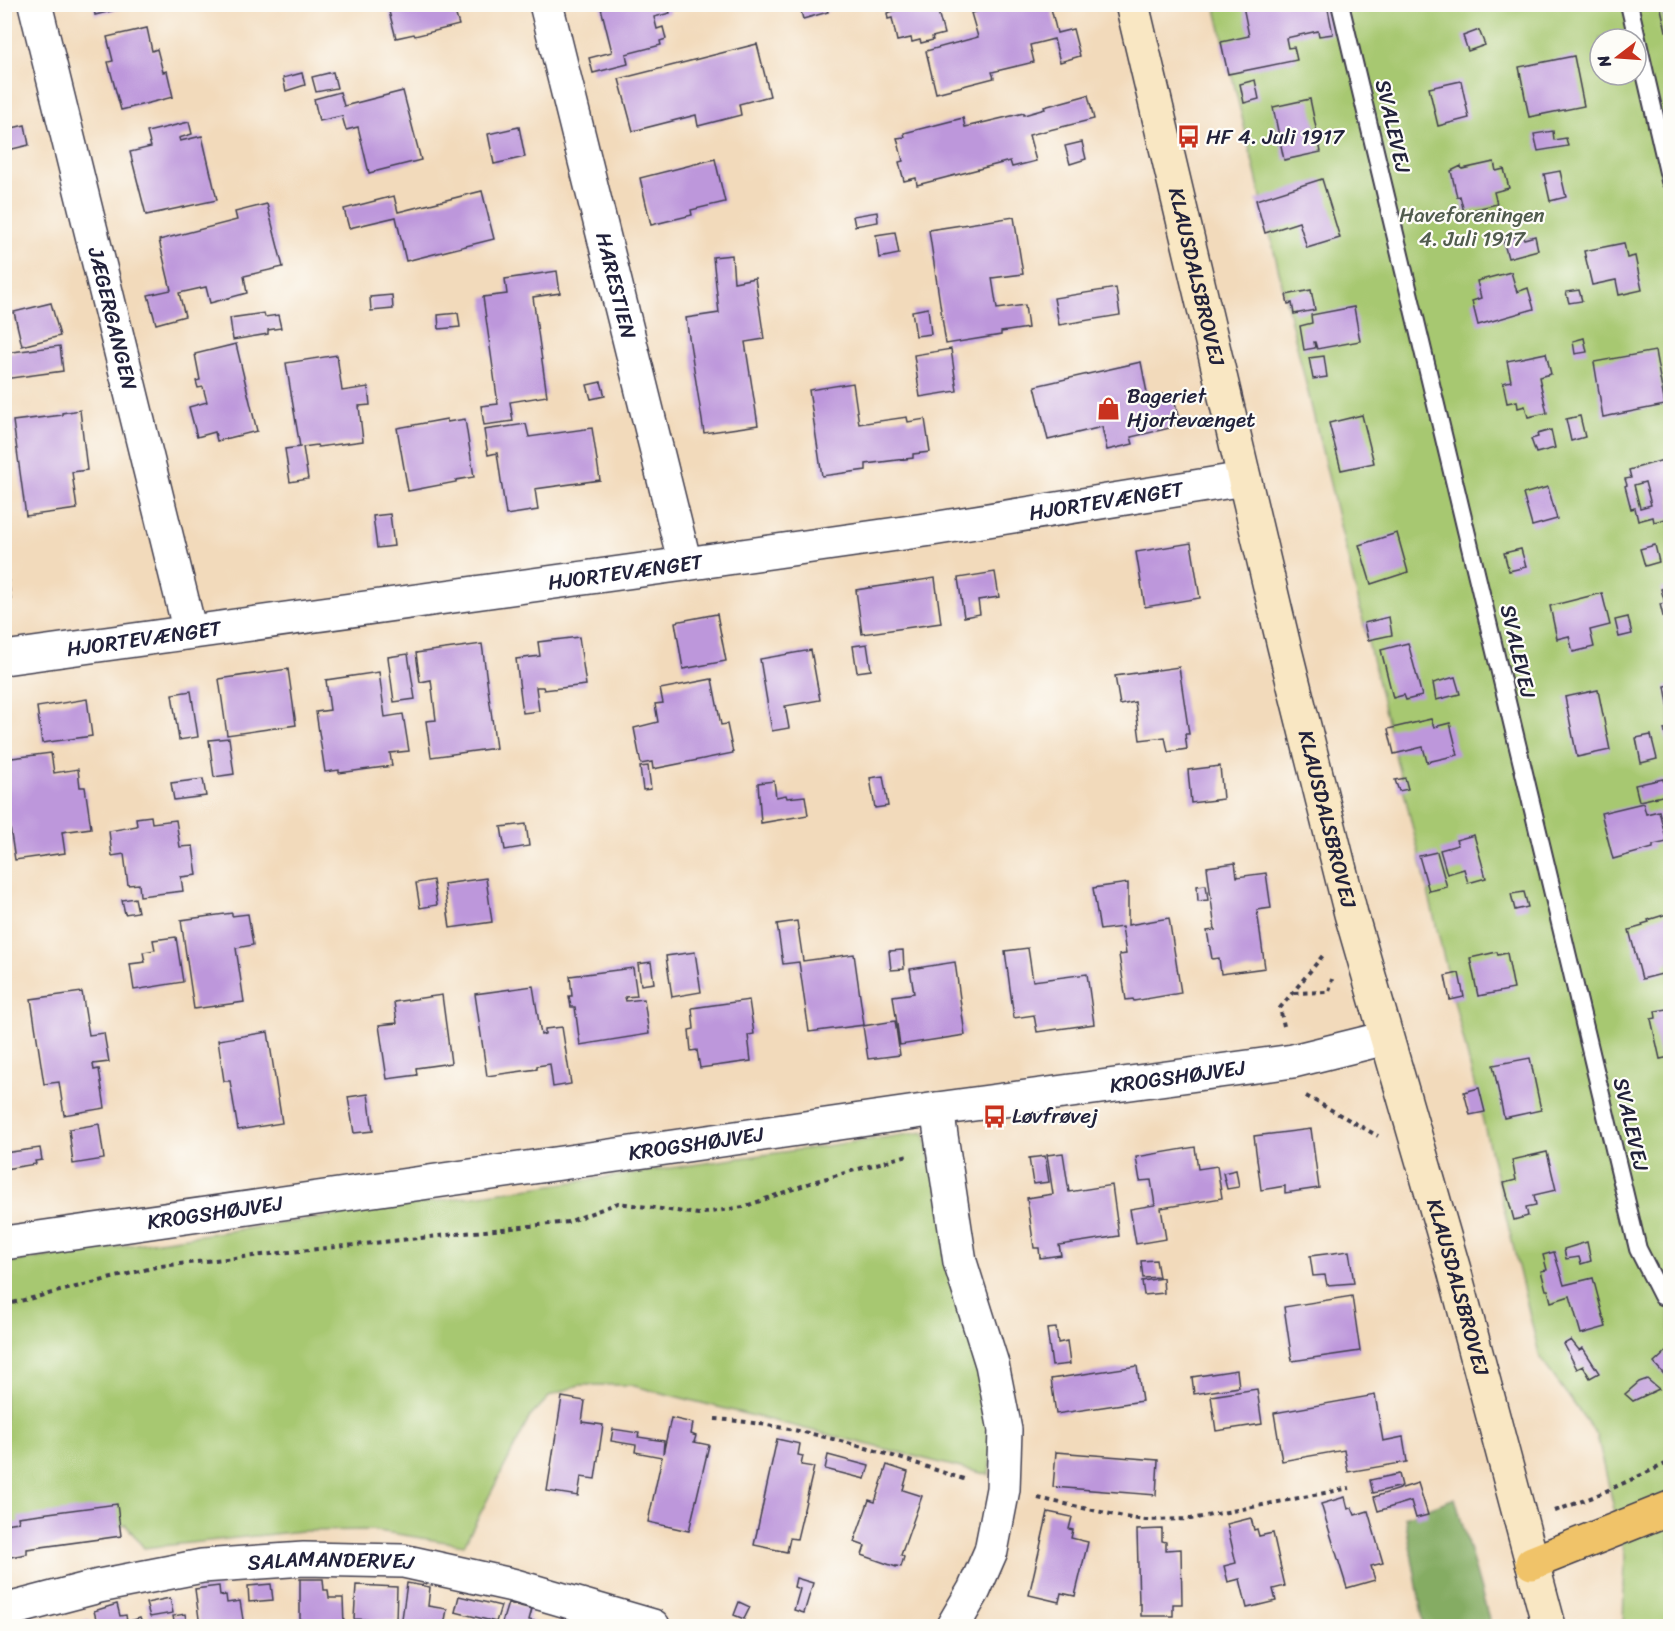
<svg xmlns="http://www.w3.org/2000/svg" width="1675" height="1631" viewBox="0 0 1675 1631" font-family="Sriracha,sans-serif">
<rect width="100%" height="100%" fill="#fdfcf7"/>
<filter id="ink" filterUnits="userSpaceOnUse"><feTurbulence type="fractalNoise" baseFrequency=".0167" numOctaves="2"/><feDisplacementMap in="SourceGraphic" scale="12" xChannelSelector="R" yChannelSelector="G"/><feConvolveMatrix kernelMatrix="1 2 1 2 8 2 1 2 1" color-interpolation-filters="sRGB"/></filter>
<filter id="wash" filterUnits="userSpaceOnUse"><feTurbulence type="fractalNoise" baseFrequency=".008" numOctaves="4" result="noise"/><feDisplacementMap in="SourceGraphic" scale="24" xChannelSelector="R" yChannelSelector="G"/><feGaussianBlur stdDeviation="1.35" result="paint"/><feColorMatrix in="noise" values="0 0 0 0 0 0 0 0 0 0 0 0 0 0 0 0 0 1.4 0 .05"/><feComposite in="paint" operator="in"/></filter>
<g filter="url(#wash)">
<rect width="100%" height="100%" fill="#f2dabb"/>
<!-- green -->
<path fill="#a7c871" stroke="#647556" stroke-width="1.5" fill-rule="evenodd" d="M1215,5H1670V1626H1623L1625,1556L1597,1435L1540,1358ZM1600,39H1636V75H1600Z
M924,1132L983,1373L993,1434L989,1475L630,1385H579L550,1396L530,1417L464,1545L372,1530L301,1531L144,1548L126,1525L5,1545L4,1263Z"/>
<!-- forest -->
<path fill="#85ac63" stroke="#54674f" stroke-width="1.5" d="M1455,1498L1491,1626H1424L1405,1517Z"/>
<g id="blocks">
<!-- building -->
<path fill="#bd97db" fill-rule="evenodd" d="M93,4H135V5L95,15Z
M387,4H459L461,11L455,12L459,25L415,36L414,34L396,38Z
M600,4H668L670,13L654,17L657,29L663,27L666,39L660,41L661,45L626,54L628,64L593,73L589,58L612,52Z
M799,4H826L828,12L803,19Z
M903,4H936L944,34L932,37L933,40L921,43L920,40L912,42L911,38L897,41L892,18L888,19L887,13L903,8Z
M1006,4H1050L1057,33L1073,29L1080,56L1060,62L1054,39L1030,45L1034,62L992,72L994,78L936,93L926,51L978,37L971,13Z
M1249,4H1327L1333,34L1319,36L1318,31L1286,38L1288,48L1294,47L1297,60L1228,74L1221,42L1249,36L1243,6Z
M1660,4H1670V30L1666,31Z
M147,28L152,51L157,49L163,72L167,71L173,97L121,110L108,62L113,61L107,37Z
M1479,30L1485,45L1468,51L1463,36Z
M757,44L770,96L739,104L741,115L698,126L696,115L633,131L619,79Z
M1574,56L1584,106L1529,117L1519,67Z
M333,72L337,88L316,92L312,77Z
M302,73L305,85L286,91L283,78Z
M1255,80L1259,99L1244,103L1240,84Z
M1461,81L1469,118L1438,126L1429,88Z
M403,91L421,160L369,173L358,127L346,130L342,116L319,121L314,99L340,92L344,106Z
M1088,95L1094,119L1029,135L1036,161L1012,167L1010,161L917,185L916,178L904,181L899,162L903,161L897,138L905,137L904,133L963,118L965,127L1024,113V115L1045,109L1044,107Z
M1310,99L1321,152L1284,160L1273,107Z
M189,122L192,134L179,138L180,141L202,136L217,200L146,215L130,152L151,147L147,132Z
M25,125L29,145L4,151V130Z
M519,127L525,157L494,164L488,134Z
M1553,131L1554,140L1566,138L1568,146L1538,151L1534,134Z
M1082,142L1086,159L1070,164L1065,146Z
M715,159L725,202L691,210L692,215L651,225L640,178Z
M1494,162L1496,171L1504,169L1509,188L1494,192L1497,204L1464,212L1460,196L1457,197L1451,171L1461,166L1462,169Z
M1560,171L1566,197L1550,201L1544,174Z
M1322,179L1340,238L1307,248L1299,222L1265,233L1256,200Z
M482,191L494,239L406,261L396,217L349,228L344,209L394,196L398,212Z
M267,204L283,267L244,276L247,293L210,303L206,287L179,293L185,316L156,324L148,295L171,290L159,240L237,220L235,212Z
M877,212L878,222L855,226L853,216Z
M1014,217L1023,274L992,278L997,309L1025,305L1028,328L1001,332V335L946,344L929,230Z
M895,232L899,254L879,258L876,235Z
M1522,235L1524,239L1535,236L1538,250L1508,258L1503,240Z
M1624,243L1627,258L1635,256L1642,290L1619,295L1616,280L1592,285L1584,251Z
M732,255L734,282L755,278L764,339L745,342L758,425L704,433L686,318L719,313L713,257Z
M557,271L560,293L533,297L547,396L510,402L513,421L484,425L481,406L498,404L483,297L507,294L505,279Z
M1511,272L1517,292L1528,288L1534,309L1478,325L1472,301L1481,298L1477,281Z
M1116,288L1120,315L1059,325L1054,298Z
M1311,290L1315,310L1294,314L1292,303L1288,304L1286,295Z
M1579,290L1582,301L1569,303L1566,292Z
M392,295L393,309L371,311L370,297Z
M51,303L60,336L22,346L14,312Z
M1354,307L1360,341L1317,349L1315,342H1314L1315,348L1304,350L1300,326L1312,323L1311,315Z
M928,308L931,334L916,336L912,311Z
M264,313L265,317L278,315L281,328L268,330V334L233,340L230,318Z
M458,313L460,327L439,329L438,315Z
M1584,338L1587,352L1575,354L1573,341Z
M236,344L257,431L217,441L215,432L197,437L189,407L207,402L203,387L198,388L196,381L200,380L195,354Z
M60,346L63,371L4,379V353Z
M951,349L957,391L920,397L914,355Z
M1655,351L1665,405L1603,417L1594,362Z
M1546,353L1551,374L1539,377L1547,413L1528,417L1525,406L1518,408L1517,401L1507,403L1503,383L1511,381L1507,361Z
M337,355L342,391L368,387L370,405L359,406L363,441L318,447L317,445L303,447L308,479L290,482L285,449L300,447L286,363Z
M1324,356L1327,377L1313,379L1309,358Z
M1141,362L1148,398L1163,394L1164,397L1173,395L1180,424L1170,426V428L1131,437L1133,444L1107,450L1102,427L1048,440L1035,386Z
M601,382L605,396L591,399L587,385Z
M853,383L859,424L907,417L908,422L925,419L930,452L913,454V458L866,464V470L822,476L809,390Z
M80,410L87,470L72,472L77,509L26,516L13,421L62,415V413Z
M1362,415L1374,463L1341,470L1329,423Z
M1580,416L1585,437L1571,441L1566,419Z
M447,419V422L465,419L474,477L456,480V482L408,491L397,428Z
M526,424L529,437L592,428L600,480L535,489L538,510L506,515L497,453L488,455L484,430Z
M1551,430L1555,448L1536,453L1531,439L1538,437L1537,434Z
M1670,458V518L1654,522L1653,517L1638,521L1635,508L1631,509L1625,486L1627,485L1625,479L1631,478L1629,470ZM1645,482L1651,505L1640,508L1634,485Z
M1548,487L1557,519L1532,526L1523,494Z
M390,514L394,546L377,548L373,516Z
M1397,533L1408,572L1371,584L1359,545Z
M1191,543L1200,598L1145,607L1136,552Z
M1655,545L1659,562L1645,566L1640,549Z
M1521,549L1526,567L1509,571L1504,553Z
M4,562H6L11,600H4Z
M995,572L999,597L978,600L980,614L964,617L958,578Z
M935,578L941,623L862,634L856,590Z
M1670,586V623L1665,624L1660,604L1665,603L1661,589Z
M1602,593L1610,625L1590,630L1594,647L1573,652L1569,636L1557,639L1550,606Z
M717,614L726,661L683,669L675,622Z
M1389,617L1392,635L1368,640L1364,623Z
M1628,617L1632,634L1619,637L1615,620Z
M579,637L586,685L544,690L543,687H536L539,711L523,713L516,659L540,656L538,642Z
M1408,643L1422,696L1406,700L1404,695L1393,698L1381,650Z
M482,644L496,748L431,757L426,721L436,720L431,680L420,682L416,653Z
M867,644L871,670L857,672L853,646Z
M811,650L820,700L785,706L789,728L772,731L760,659Z
M408,654L415,699L394,702L388,657Z
M1179,667L1189,734H1185L1187,749L1168,752L1165,737L1140,740L1135,702L1120,705L1115,676Z
M288,669L296,725L227,735L219,679Z
M379,672L385,717L403,714L409,751L390,753L392,766L339,773V770L325,772L316,712L330,710L326,680Z
M1455,677L1460,694L1436,700L1433,683Z
M712,679L721,725L727,724L733,753L653,769L652,762L641,764L634,728L658,722L655,704L663,703L660,689Z
M1670,685V709H1669L1665,686Z
M1598,690L1610,750L1577,757L1565,697Z
M191,691L198,737L179,740L172,694Z
M87,699L92,736L42,743L37,707Z
M1431,719L1434,727L1450,723L1458,755L1427,762L1423,747L1394,754L1388,729Z
M1670,727V747H1668L1664,729Z
M1651,735L1657,759L1641,763L1636,738Z
M229,738L234,774L214,777L209,740Z
M51,753L54,773L78,769L80,787H85L91,828L62,832L65,853L15,860L4,789V759Z
M648,766L651,789L643,790L640,767Z
M1220,766L1223,799L1191,803L1188,770Z
M883,776L888,806L875,808L870,778Z
M1405,778L1408,789L1399,791L1395,780Z
M203,779L206,796L174,800L171,783Z
M1663,779L1667,795L1639,801L1635,785Z
M774,781L776,797L786,795L787,798L805,796L808,815L761,823L758,783Z
M1643,803L1646,814L1659,811L1667,842L1653,845V848L1613,859L1601,813Z
M151,816L152,823L176,820L180,847L193,846L197,875L181,877L183,891L140,896L139,884L128,885L124,854L112,856L109,831L137,826L136,818Z
M526,824L529,846L505,850L501,827Z
M1474,835L1486,878L1468,883L1464,869L1447,874L1440,850L1458,845L1456,840Z
M1437,852L1447,887L1429,891L1419,856Z
M1235,863L1237,877L1266,873L1271,908L1257,910L1265,968L1221,974L1219,958L1212,959L1207,931L1215,930L1207,867Z
M486,878L492,922L450,928L444,884Z
M433,880L437,905L420,908L416,883Z
M1128,883V925L1169,918L1181,993L1134,1001L1133,999L1126,1000L1119,955L1126,954L1122,927L1100,930L1093,888Z
M1206,885L1208,900L1198,901L1197,886Z
M1524,892L1528,907L1515,910L1511,894Z
M135,898L138,912L125,914L122,900Z
M232,913V916L248,914L253,945L236,948L244,1002L194,1009L181,920Z
M1670,913V962L1664,964L1666,973L1642,979L1629,930L1643,926L1642,924L1649,922L1648,920Z
M797,921L803,961L854,954L864,1025L809,1032L799,962L783,964L777,924Z
M176,937L183,982L134,990L130,964L145,962L143,952L155,950L153,940Z
M1028,948L1033,981L1087,974L1094,1024L1037,1032L1034,1015L1014,1018L1005,951Z
M903,950L904,969L891,970L889,951Z
M695,952L701,992L672,997L666,956Z
M1497,952L1498,955L1507,953L1514,989L1478,996L1470,958Z
M651,962L654,983L641,985L638,964Z
M955,962L965,1035L900,1045L893,996L914,993L910,969Z
M633,968L637,996L625,997L626,1001L644,999L649,1034L580,1045L575,1007H571L569,996H572L570,976Z
M1459,973L1464,997L1450,1000L1445,976Z
M533,986L541,1035L545,1034V1029L562,1027L571,1084L553,1087L550,1064L537,1066V1069L487,1076L475,994Z
M82,992L89,1035L104,1033L109,1062L93,1064L94,1070L99,1069L105,1108L64,1115L59,1082L44,1084L31,999Z
M442,995L451,1063L416,1068L417,1075L387,1079L379,1025L397,1023L394,1002Z
M749,1000L754,1034L748,1035L751,1061L700,1068L697,1050L691,1051L689,1030L694,1029L692,1008Z
M1667,1009L1668,1014H1670V1057L1660,1059L1651,1019L1656,1018L1655,1011Z
M895,1021L900,1055L868,1059L863,1026Z
M268,1032L282,1123L238,1130L230,1081H224L218,1040Z
M1530,1058L1541,1110L1504,1118L1493,1065Z
M1479,1088L1485,1112L1470,1115L1464,1092Z
M368,1094L373,1131L354,1133L348,1097Z
M99,1124L104,1159L73,1164L69,1129Z
M1311,1129L1319,1188L1285,1193V1186L1261,1190L1254,1136Z
M1195,1147L1198,1169L1217,1166L1222,1198L1161,1208L1166,1239L1136,1244L1130,1209L1155,1205L1151,1180L1140,1181L1136,1157Z
M40,1148L42,1160L35,1161L36,1164L4,1169V1153Z
M1547,1152L1556,1190L1534,1195L1536,1205L1526,1207L1528,1216L1514,1220L1504,1183L1516,1180L1512,1160Z
M1063,1153L1069,1192L1112,1185L1119,1236L1059,1245L1061,1255L1040,1258L1039,1248H1034L1027,1198L1053,1194L1047,1155Z
M1045,1156L1049,1182L1033,1184L1029,1158Z
M1236,1170L1239,1187L1227,1189L1223,1173Z
M1587,1242L1591,1261L1581,1264L1579,1257L1566,1259L1564,1249Z
M1349,1251L1354,1283L1327,1285L1325,1275L1313,1276L1310,1256Z
M1554,1252L1564,1285L1593,1278L1606,1327L1581,1334L1570,1296L1551,1302L1548,1290H1546L1541,1271L1547,1270L1543,1255Z
M1156,1260L1159,1277L1143,1278L1141,1261Z
M1163,1278L1164,1293L1144,1295L1142,1281Z
M1352,1296L1360,1351L1292,1361L1284,1307Z
M1056,1328L1058,1343L1067,1341L1070,1364L1052,1366L1047,1329Z
M1571,1340L1579,1350L1583,1348L1599,1373L1590,1378L1583,1366L1577,1369L1564,1344Z
M1670,1348V1381L1654,1363Z
M1137,1366L1142,1401L1056,1414L1051,1379Z
M1237,1370L1239,1387L1194,1394L1192,1377Z
M1647,1379L1659,1389L1633,1401L1625,1394L1639,1382Z
M1257,1389L1262,1424L1216,1431L1211,1396Z
M1375,1395L1383,1441L1403,1437L1407,1462L1348,1472L1344,1450L1282,1461L1274,1413Z
M562,1397L585,1401L582,1422L603,1425L595,1479L581,1477L578,1496L547,1491Z
M671,1418L693,1423L691,1434L696,1436L694,1442L709,1445L689,1531L648,1522L662,1457L635,1452L636,1445L611,1441L613,1429L639,1433L638,1437L664,1441L663,1454Z
M777,1439L800,1444L798,1455L803,1456L801,1465L814,1467L797,1539L790,1538L787,1552L754,1545Z
M1056,1452L1158,1460L1156,1495L1053,1487Z
M828,1455L869,1466L865,1479L825,1469Z
M887,1465L908,1472L903,1490L922,1496L901,1555L904,1557L901,1567L896,1566V1567L862,1555L865,1546L854,1542L869,1500L875,1502Z
M1399,1474L1402,1486L1373,1493L1370,1480Z
M1418,1483L1428,1515L1416,1518L1411,1501L1378,1511L1374,1497Z
M1345,1497L1348,1509L1352,1508L1355,1515L1368,1511L1383,1563L1371,1566L1375,1580L1347,1588L1321,1504Z
M117,1504L121,1536L27,1549V1554L4,1558V1524L19,1522L18,1517Z
M1048,1512L1072,1517L1069,1529L1073,1530L1071,1538L1088,1542L1075,1596L1061,1593L1059,1602L1029,1595Z
M1251,1518L1254,1530L1257,1529L1259,1536L1273,1533L1285,1586L1273,1589L1276,1601L1247,1608L1240,1579L1228,1582L1224,1566L1236,1563L1227,1524Z
M1162,1529V1541L1166,1542V1550L1181,1549L1182,1604H1173V1616H1141V1604H1139L1137,1530Z
M796,1578L813,1583L804,1613L794,1610L800,1589L794,1587Z
M300,1579H323L324,1590H328L329,1598H343L344,1626H300Z
M407,1583L430,1587L428,1606L447,1609L444,1626H401Z
M271,1584L273,1600L249,1602L248,1586Z
M356,1585L397,1587L396,1621L354,1619Z
M219,1586L220,1596L226,1595L227,1603L240,1601L244,1626H200L195,1589Z
M459,1596L501,1606L496,1622L455,1612Z
M170,1598L173,1613L150,1617L146,1603Z
M739,1602L750,1607L744,1619L734,1615Z
M508,1603L532,1609L529,1620L534,1621L532,1626H501Z
M117,1604L120,1616L126,1615L127,1622L140,1618L143,1626H98L94,1611Z
M185,1614L187,1626H175L173,1616Z
M89,1619L91,1626H65Z"/>
</g>
</g>
<g filter="url(#ink)">
<use href="#blocks" fill-opacity="0" stroke="#413e4e" stroke-width="1.5"/>
<g fill="none" stroke-linecap="round" stroke-linejoin="round">
<defs>
<path id="lane" d="M1340,4L1638,1249L1662,1296L1670,1295
M1629,4L1670,181"/>
<g id="street">
<path id="s1" d="M35,4L190,632"/>
<path id="s2" d="M546,4L685,564"/>
<path id="s3" d="M4,658L685,564L932,529L1244,479"/>
<path d="M937,1109L960,1262L992,1364L1005,1430L1003,1489L991,1551L974,1590L953,1626"/>
<path id="s4" d="M4,1243L937,1109L1293,1061L1386,1038"/>
<path id="s5" d="M4,1611L99,1586L202,1566L304,1559L403,1561L512,1585L653,1626"/>
</g>
<g id="secondary">
<path id="s6" d="M1132,4L1284,646L1351,914L1454,1270L1549,1626"/>
</g>
<path id="highway" d="M1532,1563L1670,1508"/>
</defs>
<!-- lane casing -->
<use href="#lane" stroke="#413e4e" stroke-width="20"/>
<!-- street casing -->
<use href="#street" stroke="#413e4e" stroke-width="36"/>
<!-- secondary casing -->
<use href="#secondary" stroke="#413e4e" stroke-width="36"/>
<!-- highway casing -->
<use href="#highway" stroke="#413e4e" stroke-width="36"/>
<!-- path -->
<path stroke="#413e4e" stroke-width="4" stroke-dasharray="4.5 4.5" stroke-linecap="butt" d="M1294,993L1329,992L1332,979
M1284,1026L1280,1008L1325,953
M1306,1096L1378,1136
M4,1305L160,1266L568,1222L618,1203L698,1214L743,1207L813,1182L908,1155
M715,1419C776,1423 838,1439 896,1457C920,1464 943,1473 967,1480
M1038,1498L1124,1517L1145,1520L1191,1519L1350,1488
M1555,1511L1593,1497L1670,1462"/>
<!-- lane -->
<use href="#lane" stroke="#fff" stroke-width="16"/>
<!-- street -->
<use href="#street" stroke="#fff" stroke-width="33"/>
<!-- secondary -->
<use href="#secondary" stroke="#f9e7c3" stroke-width="33"/>
<!-- highway -->
<use href="#highway" stroke="#f0c369" stroke-width="33"/>
</g>
</g>
<!-- icons -->
<defs>
<symbol id="bus-bare" viewBox="-9 -9 18 18"><path d="M-5-6H5V4H4V6H2V4H-2V6H-4V4H-5ZM-3.5-4V0h7V-4ZM-3.5 1.2v1.5H-2V1.2ZM2 1.2v1.5H3.5V1.2Z" fill="#c8321e" stroke="#fdfcf7" stroke-width="2.5" paint-order="stroke"/></symbol>
<symbol id="shop-bare" viewBox="-9 -9 18 18"><path d="M-5-2.5h2.3a2.7 3.5 0 0 1 5.4 0H5L5.5 6h-11ZM-1.5-2.5h3a1.5 2.3 0 0 0-3 0Z" fill="#c8321e" stroke="#fdfcf7" stroke-width="2.5" paint-order="stroke"/></symbol>
</defs>
<g fill-rule="evenodd">
<use href="#bus-bare" x="1172" y="120" width="33" height="33"/>
<use href="#shop-bare" x="1092" y="392" width="33" height="33"/>
<use href="#bus-bare" x="978" y="1100" width="33" height="33"/>
</g>
<g text-anchor="middle" stroke-width="4.5" stroke-linejoin="round" paint-order="stroke">
<!-- street labels -->
<g font-size="21" fill="#22223b" stroke="#fdfcf7">
<text transform="translate(1393 126) rotate(77)" y="7">SVALEVEJ</text>
<text dy="7" stroke="none"><textPath href="#s6" startOffset="280">KLAUSDALSBROVEJ</textPath></text>
<text dy="7" stroke="none"><textPath href="#s2" startOffset="290">HARESTIEN</textPath></text>
<text dy="7" stroke="none"><textPath href="#s1" startOffset="324">JÆGERGANGEN</textPath></text>
<text dy="7" stroke="none"><textPath href="#s3" startOffset="1113">HJORTEVÆNGET</textPath></text>
<text dy="7" stroke="none"><textPath href="#s3" startOffset="627">HJORTEVÆNGET</textPath></text>
<text dy="7" stroke="none"><textPath href="#s3" startOffset="141">HJORTEVÆNGET</textPath></text>
<text transform="translate(1518 651) rotate(77)" y="7">SVALEVEJ</text>
<text dy="7" stroke="none"><textPath href="#s6" startOffset="838">KLAUSDALSBROVEJ</textPath></text>
<text dy="7" stroke="none"><textPath href="#s4" startOffset="1185">KROGSHØJVEJ</textPath></text>
<text transform="translate(1631 1124) rotate(77)" y="7">SVALEVEJ</text>
<text dy="7" stroke="none"><textPath href="#s4" startOffset="699">KROGSHØJVEJ</textPath></text>
<text dy="7" stroke="none"><textPath href="#s4" startOffset="213">KROGSHØJVEJ</textPath></text>
<text dy="7" stroke="none"><textPath href="#s6" startOffset="1324">KLAUSDALSBROVEJ</textPath></text>
<text dy="7" stroke="none"><textPath href="#s5" startOffset="332">SALAMANDERVEJ</textPath></text>
</g>
<!-- poi labels -->
<g font-size="21" fill="#22223b" stroke="#fdfcf7" text-anchor="start">
<text x="1206" y="144">HF 4. Juli 1917</text>
<text x="1127" y="403">Bageriet<tspan x="1127" dy="24">Hjortevænget</tspan></text>
<text x="1012" y="1123">Løvfrøvej</text>
</g>
<!-- park labels -->
<g font-size="21" fill="#515c4e" stroke="#fdfcf7">
<text x="1472" y="222">Haveforeningen<tspan x="1472" dy="24">4. Juli 1917</tspan></text>
</g>
</g>
<!-- margin -->
<rect width="1675" height="1631" fill="none" stroke="#fdfcf7" stroke-width="24"/>
<!-- north arrow -->
<g transform="translate(1618 57) rotate(253)"><circle r="28" fill="#fdfcf7" stroke="#a5a5ac" stroke-width="1.5"/>
<path d="M0-4.5L10 22L0 15L-10 22Z" fill="#c8321e"/>
<text y="-9" font-size="16" font-weight="bold" text-anchor="middle" fill="#22223b">N</text>
</g>
</svg>
